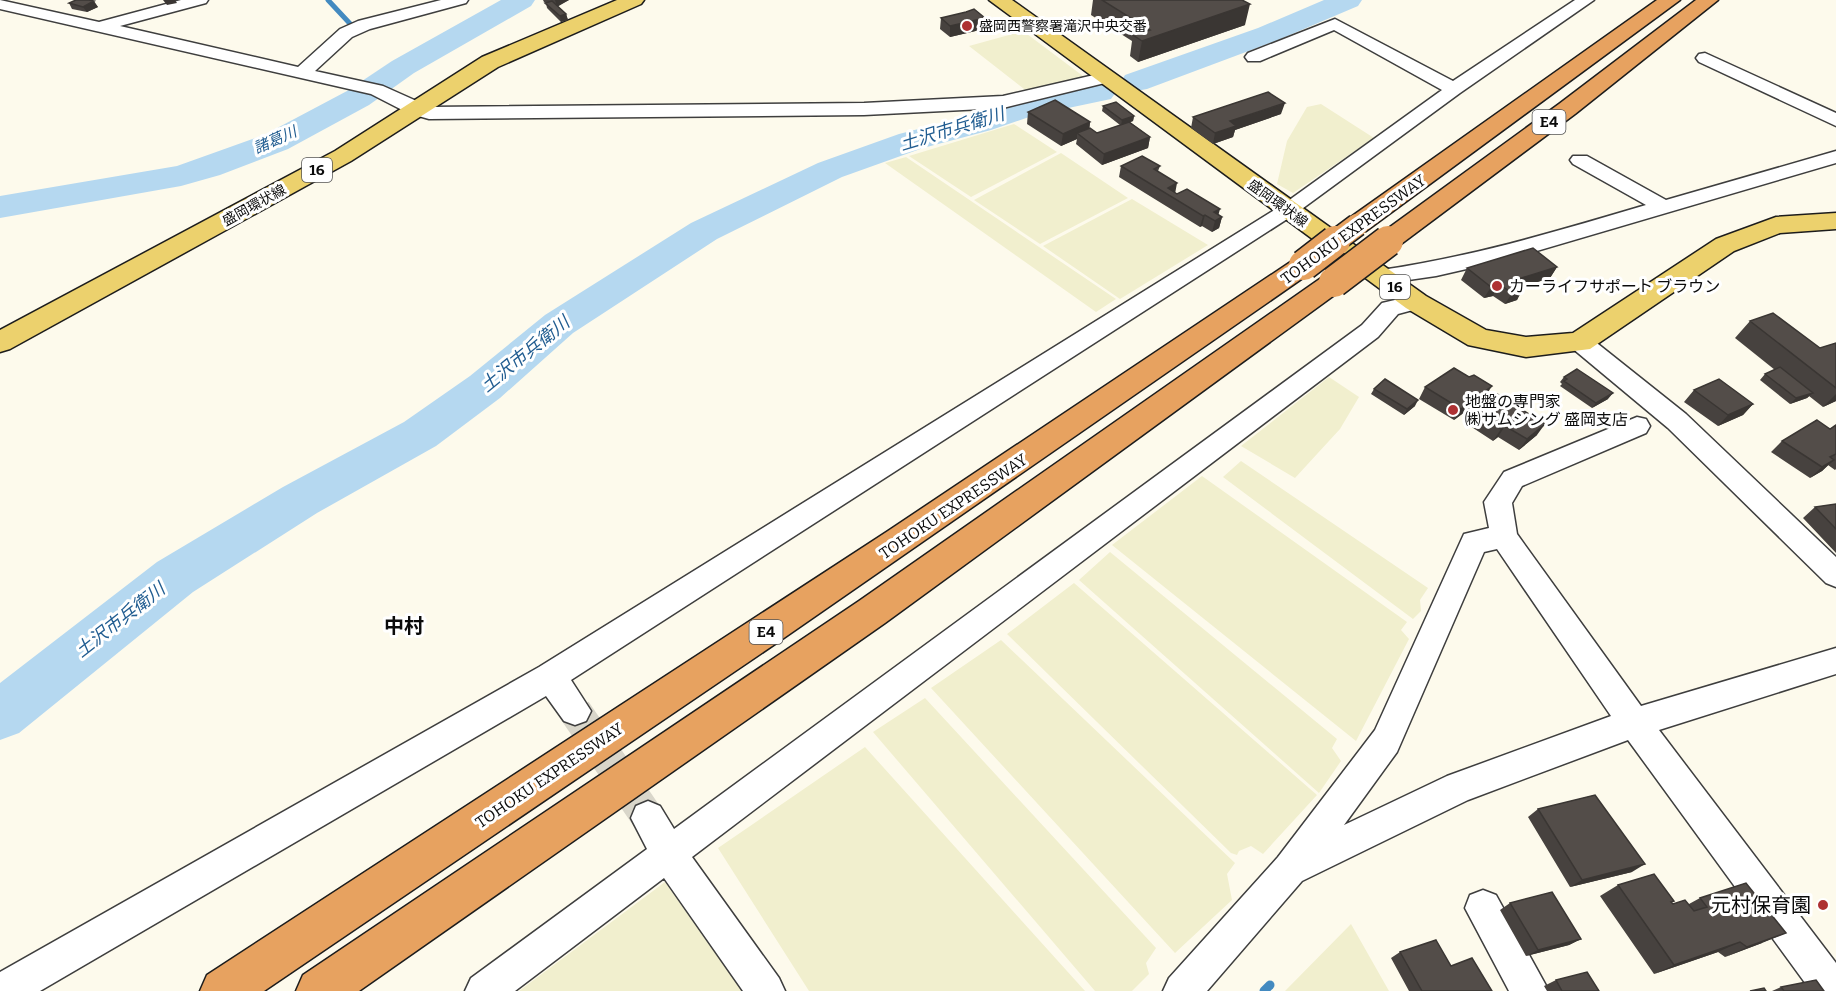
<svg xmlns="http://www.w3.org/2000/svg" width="1836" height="991" viewBox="0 0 1836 991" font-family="Bitter,'Noto Sans JP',serif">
<rect width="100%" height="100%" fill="#fdfaec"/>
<!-- farmland -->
<path fill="#f1efce" d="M1023,31L1087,79L1028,92L969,46Z
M1321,104L1374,138L1293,193L1277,184L1287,141L1307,107Z
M1014,124L1057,152L971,197L909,156Z
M1061,153L1128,198L1040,244L974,200Z
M906,157L1116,299L1096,312L885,163Z
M1132,199L1208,245L1120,299L1043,246Z
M1329,377L1359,397L1340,429L1295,478L1241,446Z
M1241,461L1428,588L1420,600L1421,611L1413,619L1223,477Z
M1202,476L1407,622L1401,630L1409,639L1356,741L1112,545Z
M1110,552L1337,739L1332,748L1341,761L1319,793L1079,580Z
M1074,583L1317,795L1263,854L1251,846L1239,851L1237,855L1231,853L1007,634Z
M1001,640L1235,863L1227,874L1232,900L1175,953L931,688Z
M925,698L1156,948L1146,963L1149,974L1132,991H1095L873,732Z
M865,747L1085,991H809L718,848Z
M665,882L742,991H519Z
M1351,924L1389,991H1285Z"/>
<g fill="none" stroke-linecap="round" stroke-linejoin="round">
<!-- stream-far1 -->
<path stroke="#438ac0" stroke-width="5" d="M328,0L355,29"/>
<!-- stream -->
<path stroke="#438ac0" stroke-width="9" d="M1264,991L1270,985"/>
<!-- river -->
<path fill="#b5d8f0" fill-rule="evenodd" d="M501,0H535L531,6L414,73L369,105L288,149L220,175L181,186L0,218V196L177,166L264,135L347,91L392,61Z
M1324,0H1362L1358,6L1278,40L1147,89L1136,91L1125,89L1121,82L1125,75L1258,28Z
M1100,83L1111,85L1116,92L1111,99L1035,115L991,130L923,148L842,177L717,239L573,333L500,398L436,446L317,513L193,592L19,733L0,740V683L157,562L283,487L404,422L470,376L545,315L691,223L818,163L899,134L969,116L1016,100Z"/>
<!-- minor-tunnel -->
<path stroke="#d9d6ca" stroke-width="33" stroke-dasharray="33 16" stroke-linecap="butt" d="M575,711L648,818"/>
<defs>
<path id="minor" d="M0,0L99,22L181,0H208L206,3L120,26L298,67L340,29L358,21L441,0H468L466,3L370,29L352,37L315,71L383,86L430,107L864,103L1003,96L1107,72L1113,73L1116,77L1113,81L1003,108L864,115L429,119L408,113L371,94L0,9Z
M1575,0H1594L1460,93L1295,214L571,680L591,711L586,721L575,725L564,721L546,696L40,991H0V972L539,667L1281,206L1442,90L1334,30L1260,61H1248L1245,57L1248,53L1335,19L1453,81Z
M1705,53L1836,113V126L1699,62L1696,58L1699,54Z
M1836,151V163L1506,260L1436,276L1381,284L1373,282L1370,277L1373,272L1381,270C1472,257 1558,231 1646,205L1573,164L1570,160L1573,156H1587L1666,200Z
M1416,295L1424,297L1427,302L1424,307L1398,314L1378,337L692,857L779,978L785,991H743L664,878L515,991H465L471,978L647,849L631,818L636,806L648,801L660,806L674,829L1362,325L1382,303Z
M1580,334L1588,336L1686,414L1836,557V587L1826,583L1668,428L1572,348L1568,342L1572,336Z
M1637,417L1646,419L1650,426L1646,433L1522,486L1512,503L1517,534L1641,706L1836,648V674L1659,730L1836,963V991H1811L1628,740L1468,800L1302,881L1207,991H1163L1169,978L1278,857L1375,730L1464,534L1489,528L1484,502L1504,472ZM1497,549L1611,716L1447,776L1344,825L1397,752L1484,552Z
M1483,890L1496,895L1549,991H1509L1465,908L1470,895Z"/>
<path id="primary" d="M617,0H644L641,4L498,67L351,161L10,349L0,352V330L335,151L482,57Z
M989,0H1012L1426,296L1486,330L1526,337L1573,333L1716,239L1776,217L1836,213V229L1780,233L1734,251L1590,349L1526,357L1468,345L1406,308Z"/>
<path id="motorway" d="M1657,0H1680L1366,231L1357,233L1348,231L1344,225L1348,219Z
M1696,0H1718L1575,114L1397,247L1388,249L1379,247L1375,241L1379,235L1559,104Z
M1304,257L1313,259L1317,265L1313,271L778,642L264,991H200L207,975L888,531L1295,259Z
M1334,273L1344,276L1348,282L1344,288L885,623L359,991H296L303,975L859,601L1324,276Z"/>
</defs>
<!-- minor casing -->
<use href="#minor" stroke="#3e3e3e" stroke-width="3"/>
<!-- primary casing -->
<use href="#primary" stroke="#1c1c1c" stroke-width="3"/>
<!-- motorway casing -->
<use href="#motorway" stroke="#1c1c1c" stroke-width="3"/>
<!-- minor -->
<use href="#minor" fill="#fff" fill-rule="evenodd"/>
<!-- primary -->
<use href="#primary" fill="#ecd16d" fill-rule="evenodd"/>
<!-- motorway -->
<use href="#motorway" fill="#e7a260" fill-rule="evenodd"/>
<defs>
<path id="motorway-bridge-far1" d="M1333,243L1357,225
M1386,243L1388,241"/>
<path id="motorway-bridge" d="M1304,265L1335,241
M1334,282L1388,241"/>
</defs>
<!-- motorway-bridge-far1 casing -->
<use href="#motorway-bridge-far1" stroke="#1c1c1c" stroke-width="25" stroke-linecap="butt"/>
<!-- motorway-bridge casing -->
<use href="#motorway-bridge" stroke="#1c1c1c" stroke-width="33" stroke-linecap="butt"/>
<!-- motorway-bridge-far1 -->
<use href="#motorway-bridge-far1" stroke="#e7a260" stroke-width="22"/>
<!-- motorway-bridge -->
<use href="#motorway-bridge" stroke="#e7a260" stroke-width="30"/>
</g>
<!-- wall -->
<path fill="#47423f" d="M543,0H569L557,6L566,14L568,20L561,22L547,8L546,3L544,2Z
M1093,0H1242L1245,25L1138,62L1130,56L1132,41L1091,15Z
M92,1L98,7L87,12L72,9L69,3Z
M941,18L984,29L950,37L940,29Z
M1103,106L1134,116L1133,121L1130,122L1150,137L1148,148L1102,165L1076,144L1077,139L1061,146L1027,124L1028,112L1090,122L1089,129L1097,133L1120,125L1102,111Z
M1281,114L1235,130L1233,137L1213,144L1191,128L1193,117Z
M1121,166H1160L1158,171L1175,193L1222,217L1219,228L1212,232L1202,226L1200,227L1119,177Z
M1557,267L1550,278L1522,287L1517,300L1505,304L1493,296L1484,298L1461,280L1467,268Z
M1750,321L1820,348L1836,343V401L1823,407L1809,396L1807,398L1790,404L1760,380L1765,374L1775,370L1735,338Z
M1469,377L1485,397L1454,420L1419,399L1425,387Z
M1564,377L1608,399L1592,408L1560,386L1562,384L1560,382Z
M1374,389L1415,406L1404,415L1371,394Z
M1694,390L1753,404L1743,415L1718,426L1684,402Z
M1474,412L1537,435L1519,450L1498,437L1493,441L1467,424Z
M1836,425V469L1835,470L1828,465L1822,471L1810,478L1771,452L1782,441L1830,429Z
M1836,504V553L1803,518L1815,507Z
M1538,809L1632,872L1570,887L1528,817Z
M1618,885L1672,902L1673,904H1689L1700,898L1762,943L1725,957L1718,952L1654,974L1600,896Z
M1510,903L1581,939L1569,945L1526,956L1500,910Z
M1400,952L1451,966L1492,991H1409L1391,958Z
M1556,980L1599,991H1547L1544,986Z
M1781,987L1824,991H1772Z"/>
<!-- shaded-wall -->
<path fill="#3a3633" d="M87,0H92L93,2L94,1L98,7L87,12L83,7Z
M163,0H175L177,3L167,5Z
M555,0H569L557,7Z
M1250,4L1245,25L1138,62L1142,41Z
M566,14L568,20L561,22L560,16Z
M985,18L984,29L950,37V26Z
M1285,103L1281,114L1235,130L1233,137L1213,144L1215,133L1230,121Z
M1134,116L1133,121L1121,126L1122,120Z
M1090,122L1089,133H1077V139L1061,146L1063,134Z
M1150,137L1148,148L1102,165L1104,154Z
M1177,183L1175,194L1168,188Z
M1220,209L1217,220L1222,217L1219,228L1212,232L1215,221L1214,212Z
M1205,215L1202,226L1200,227L1203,216Z
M1557,267L1550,278L1509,291L1512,281Z
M1499,284L1493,296L1484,298L1491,287Z
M1523,289L1517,300L1505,304L1512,293Z
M1492,386L1485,397L1454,420L1461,409Z
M1613,393L1608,399L1592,408L1596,403Z
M1813,393L1807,398L1790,404L1796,398Z
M1836,394V401L1823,407Z
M1418,400L1415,406L1404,415L1407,409Z
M1753,404L1743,415L1718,426L1728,415Z
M1545,424L1537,435L1519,450L1527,439Z
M1505,426L1498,437L1493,441L1501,429Z
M1834,460L1822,471L1810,478L1822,467Z
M1645,864L1632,872L1570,887L1582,880Z
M1786,933L1762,943L1725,957L1747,947Z
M1581,939L1569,945L1526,956L1538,950Z
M1740,942L1718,952L1654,974L1674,965Z"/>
<!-- building -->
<path fill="#534d49" stroke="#3a3633" stroke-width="1.5" d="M76,0H89L94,1L83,7L69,3Z
M1102,0H1242L1250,4L1142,41L1133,35L1150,30Z
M552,1L566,14L560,16L545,3Z
M974,9L985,18L950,26L941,18L966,12Z
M1268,92L1285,103L1230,121L1236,126L1215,133L1193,117Z
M1055,100L1090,122L1063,134L1028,112Z
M1116,102L1134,116L1122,120L1103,106Z
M1129,122L1150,137L1104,154L1077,133L1090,128L1097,133Z
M1142,156L1160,166L1154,169L1177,183L1168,188L1177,194L1187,189L1220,209L1214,212L1222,217L1215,221L1205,215L1203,216L1121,166Z
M1533,248L1557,267L1512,281L1523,289L1512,293L1499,284L1491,287L1467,268Z
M1773,313L1820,348L1836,343V388L1750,321Z
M1780,367L1813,393L1796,398L1765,374Z
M1454,368L1469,377L1474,375L1492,386L1461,409L1425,387Z
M1577,369L1613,393L1596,403L1564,381L1567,379L1564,377Z
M1385,379L1418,400L1407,409L1374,389Z
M1719,379L1753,404L1728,415L1694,390Z
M1497,394L1545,424L1527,439L1505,426L1501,429L1474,412Z
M1817,420L1830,429L1836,425V454L1830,457L1834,460L1822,467L1782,441Z
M1836,504V529L1815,507Z
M1595,795L1645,864L1582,880L1538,809Z
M1654,874L1674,901L1671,902L1673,904L1685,900L1694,911L1707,907L1700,898L1746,883L1786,933L1747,947L1740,942L1674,965L1618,885Z
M1552,892L1581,939L1538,950L1510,903Z
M1436,940L1451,966L1472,958L1492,991H1422L1400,952Z
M1587,972L1599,991H1562L1556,980Z
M1816,980L1824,991H1784L1781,987Z
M1764,988L1766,991H1750Z"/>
<!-- markers -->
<g fill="#ae3133" stroke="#fff" stroke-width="2">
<circle cx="967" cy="26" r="6"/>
<circle cx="1497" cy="286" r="6"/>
<circle cx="1453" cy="410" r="6"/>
<circle cx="1823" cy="905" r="6"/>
</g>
<g text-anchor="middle" stroke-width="6" stroke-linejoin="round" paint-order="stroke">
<!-- far-poi labels -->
<g font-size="14" fill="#0b0b0b" stroke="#fff" text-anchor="start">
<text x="979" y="31">盛岡西警察署滝沢中央交番</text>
</g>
<!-- far-street labels -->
<g font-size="14" fill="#0b0b0b" stroke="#fff">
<text transform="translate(1278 203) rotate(36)" y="5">盛岡環状線</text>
<text transform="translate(254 205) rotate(-29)" y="5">盛岡環状線</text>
</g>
<!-- shield labels -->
<g fill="#fff" stroke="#545454" stroke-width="1.5">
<rect x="1532.5" y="110" width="33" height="24" rx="4.5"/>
<rect x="302" y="158" width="30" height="24" rx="4.5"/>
<rect x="1380" y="275" width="30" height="24" rx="4.5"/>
<rect x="749.5" y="620" width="33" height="24" rx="4.5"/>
</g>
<g font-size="15" font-weight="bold" fill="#0b0b0b">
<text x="1549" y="127">E4</text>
<text x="317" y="175">16</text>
<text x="1395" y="292">16</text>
<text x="766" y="637">E4</text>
</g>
<!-- far-water labels -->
<g font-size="15" font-style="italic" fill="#215d91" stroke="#fff">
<text transform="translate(275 140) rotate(-24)" y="5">諸葛川</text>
</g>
<!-- street labels -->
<g font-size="16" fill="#0b0b0b" stroke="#fff">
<text transform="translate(1353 229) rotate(-36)" y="6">TOHOKU EXPRESSWAY</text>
<text transform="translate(953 506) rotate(-34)" y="6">TOHOKU EXPRESSWAY</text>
<text transform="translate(549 775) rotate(-34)" y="6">TOHOKU EXPRESSWAY</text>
</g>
<!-- poi labels -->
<g font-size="16" fill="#0b0b0b" stroke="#fff" text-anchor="start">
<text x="1509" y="292">カーライフサポート ブラウン</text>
<text x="1465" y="407">地盤の専門家<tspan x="1465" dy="18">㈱サムシング 盛岡支店</tspan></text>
</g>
<!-- water labels -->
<g font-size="18" font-style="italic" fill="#215d91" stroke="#fff">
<text transform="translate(952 129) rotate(-17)" y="6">土沢市兵衛川</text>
<text transform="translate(525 354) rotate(-39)" y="6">土沢市兵衛川</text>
<text transform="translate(120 620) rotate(-38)" y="6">土沢市兵衛川</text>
</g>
<!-- quarter labels -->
<g font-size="20" font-weight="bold" fill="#0b0b0b" stroke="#fff">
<text x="404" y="633">中村</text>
</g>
<!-- near-poi labels -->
<g font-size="20" fill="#0b0b0b" stroke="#fff" text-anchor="end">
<text x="1811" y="912">元村保育園</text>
</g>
</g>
</svg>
